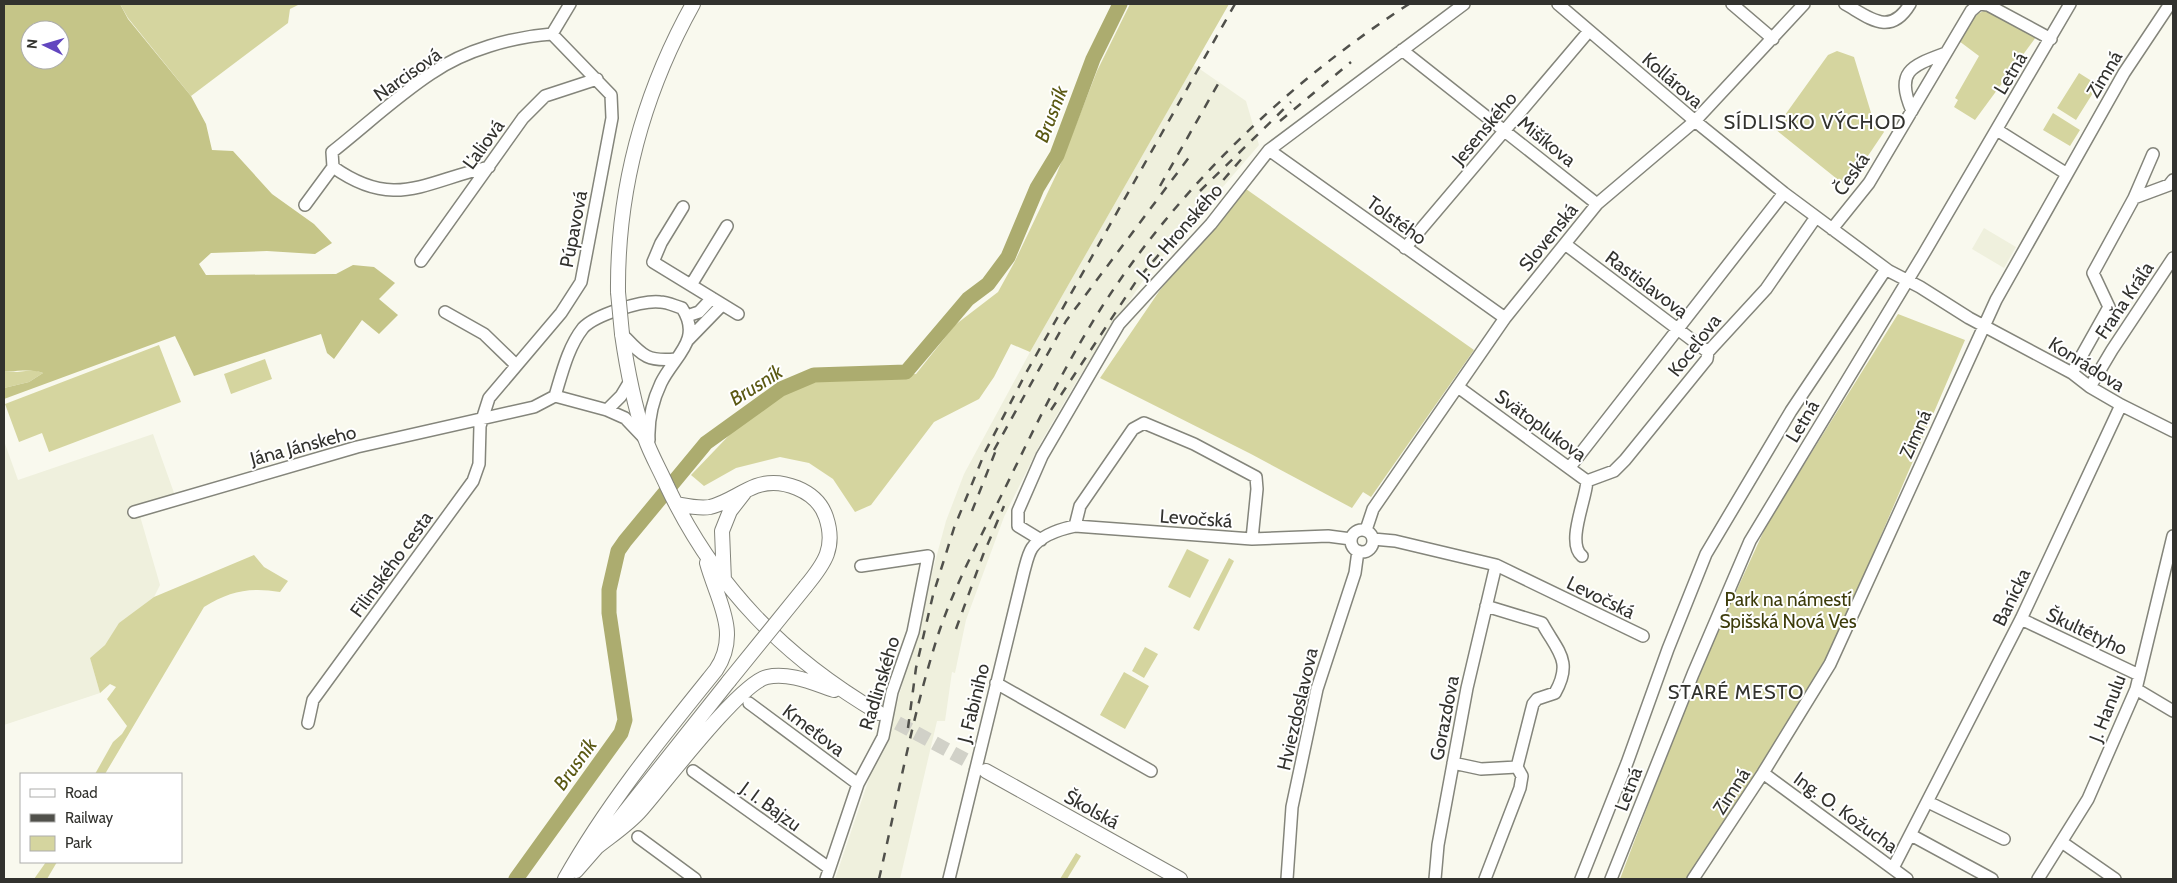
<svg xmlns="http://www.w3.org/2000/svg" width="2177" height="883" viewBox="0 0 2177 883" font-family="Cabin,sans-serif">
<rect width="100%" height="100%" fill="#f9f9ee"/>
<!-- built -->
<path fill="#eff0dd" d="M1194,65L1246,101L1259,145L1146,276L1078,379L1041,442L1004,517L966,620L955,673L952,672L945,721H937L900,879H835L873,767L888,737L946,521L964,474L1030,352Z
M1984,228L2016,247L2004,268L1972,249Z
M153,434L178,504L140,516L160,585L154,597L120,623L105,645L90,658L100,693L4,725V441L18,480Z"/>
<!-- green -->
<path fill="#d5d59f" d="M120,4H300L290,9L288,23L191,96L128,18Z
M1130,4H1229L1030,352L1011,344L994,377L979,399L934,422L871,505L855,512L833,479L809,463L780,457L736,468L704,486L691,475L739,425L805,380L916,374L955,325L998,292L1014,263L1057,173L1097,71Z
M1989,10L2036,37L1975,120L1954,107L1958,100L1955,98L1979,56L1959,41C1967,28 1972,12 1989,10Z
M1837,51L1854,57L1872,116L1884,132L1847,187L1775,129L1828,55Z
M2079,73L2098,85L2076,120L2057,108Z
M2053,113L2080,130L2070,146L2043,130Z
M1246,189L1474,350L1371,497L1363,492L1352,508L1251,454L1100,378L1160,290Z
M1898,314L1965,340L1836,640L1793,716L1687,879H1620L1695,681L1767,524Z
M159,345L181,402L49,452L42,433L19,442L5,404Z
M265,359L272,379L231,394L224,374Z
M34,370L43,373L29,382L4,388V371L17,372Z
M1187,549L1209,560L1190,598L1168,587Z
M254,555L264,567L288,581L280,592C250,587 230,591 204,607L105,774H95L113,742L122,734L127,726L107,699L116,687L110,684L100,693L90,658L105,645L119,623L154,597Z
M1229,558L1234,561L1199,631L1193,628Z
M1145,647L1158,654L1144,678L1132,671Z
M1124,672L1149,686L1125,729L1100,715Z
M1076,853L1081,856L1067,879H1060Z
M46,862H57L47,879H34Z"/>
<!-- forest -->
<path fill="#c5c588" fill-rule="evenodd" d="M4,4H120L128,19L191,96L206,124L212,150L233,151L272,194L314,224L332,243L315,254L267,251L211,253L199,264L206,275L336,274L353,265L374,267L395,283L379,299L398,315L379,334L362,320L334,359L327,353L321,334L194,376L175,336L4,399V388L29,382L43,373C30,368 17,372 4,371ZM30,30H60V60H30Z"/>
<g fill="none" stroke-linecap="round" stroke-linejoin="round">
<!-- river -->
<path stroke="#acac6f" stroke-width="15" d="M516,879L621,733L625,720L609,613V590L618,551L625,541L706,443L781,389L814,375L906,372L968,299L988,284L1008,257L1037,188L1057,155L1093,59L1120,4"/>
<!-- major-tunnel -->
<path stroke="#d1d1c8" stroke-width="14" stroke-dasharray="14 7" stroke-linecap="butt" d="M879,713L986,771"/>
<defs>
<path id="minor" d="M1558,4L1695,121L1784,193L1889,271L1920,287L1969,318L2072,373L2090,387L2121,405L2173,431
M1732,4L1773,39
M1845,4C1870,18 1890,37 1910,4
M552,34L570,4
M1402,50L1597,204
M1912,111C1895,71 1911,66 1946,53
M1997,130L2067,174
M1269,150L1505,318
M2153,154L2134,198L2169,185L2173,180
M333,167C395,211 425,181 489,167
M305,205L333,167
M683,207L661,243L653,262L738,314
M1832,229L1869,183L1971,11L1979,4L1988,5L2051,39
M1565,244L1708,352
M1405,248L1589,31
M421,261L523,118L545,96L597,79
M691,285L727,226
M445,312L484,334L516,365
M687,316L699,312L712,298
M622,334C642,355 646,362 676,359
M688,340L722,305
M2072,373L2109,307L2093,273L2134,198
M1458,387L1587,481C1586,500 1566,543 1582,556
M2090,387L2112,350L2173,258
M555,396L607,410L625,418L645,439
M607,410L621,396L630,381
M1570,467L1784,193
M1587,481L1614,471L1625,460L1707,359L1708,352L1766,289L1816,217
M134,512L357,447L534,407L555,396C562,373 568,347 583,328C595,315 642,300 660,302C667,302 675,306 682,308C703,340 674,356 661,383C652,402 648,419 649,440
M1075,526L1080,506L1133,429L1144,423L1194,444L1256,477L1257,489L1252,539
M1351 541a11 11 0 1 1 22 0a11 11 0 1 1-22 0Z
M1366,530L1373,509L1505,318L1597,204L1695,121L1804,4
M1373,539L1395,541L1496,565L1643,636
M1041,540L1018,526V511L1042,456L1119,324L1211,224L1269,150L1464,4
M1486,606L1542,623C1558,652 1573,661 1555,693L1537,699L1533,704L1517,767
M2021,619L2139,675
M996,683L1151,771
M2136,689L2173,711
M749,703L858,784
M308,723L313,700L473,481L479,464L480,426L489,398L561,313L581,282L612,118L611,95L552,34C512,37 465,50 432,73C397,96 365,126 332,152L333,167
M1453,763L1481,769L1517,767
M693,771L829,868
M1763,773L1907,879
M1928,802L2004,839
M1911,835L1992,879
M638,837L695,879
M2066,845L2115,879
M1893,868L2021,619L2121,405
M826,879L858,784L883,737L892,692L913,632L928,556L861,566
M949,879L1024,571C1026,564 1028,554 1032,548C1041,535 1061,529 1075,526L1252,539L1328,536L1351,539
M1287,879L1292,807L1317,689L1355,573L1358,551
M1435,879L1438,845L1467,688L1496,565
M1485,879L1520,788L1522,776L1517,767
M1581,879L1627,763L1668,649L1706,554L1791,411L1886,269
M1611,879L1693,674L1750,541L1923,255L2070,4
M1693,879L1763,773L1830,664L1996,300L2124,73L2170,4
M2038,879L2088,799L2136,689L2173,536"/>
<path id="major" d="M618,292C617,189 643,94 693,4
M622,334C627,369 634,404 645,438C651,455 660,470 667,486C715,587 784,657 879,713
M676,504C687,506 699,509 710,507C727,503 740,492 756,486C781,477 817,490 826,517C836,547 825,563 806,586
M724,581L722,531L730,511L744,493
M986,771L1180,879
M597,847C612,835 629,824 641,810C664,784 740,683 767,677C789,672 813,683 834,690
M576,871L597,847L729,681
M565,879C607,804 662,737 716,670C741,633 717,600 707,563"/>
</defs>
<!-- minor casing -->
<use href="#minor" stroke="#84857b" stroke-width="14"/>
<!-- major casing -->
<use href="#major" stroke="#84857b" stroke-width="16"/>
<!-- minor -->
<use href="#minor" stroke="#fff" stroke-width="11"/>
<!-- major -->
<use href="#major" stroke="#fff" stroke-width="14"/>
<!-- rail -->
<path stroke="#50504b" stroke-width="2.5" stroke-dasharray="9 9" stroke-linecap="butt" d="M1280,121L1351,62
M1160,186L1218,84
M1200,191L1291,102
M1051,410L1137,280L1244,156
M994,450L1066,321L1190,156
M972,511L998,445
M956,629L983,555L1004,506
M908,728L916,668L933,595L954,528L985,452L1026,373L1235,4
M879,879C898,797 913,712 939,632C957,579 985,529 1010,478C1039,418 1069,358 1105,302C1184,182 1289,82 1409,4"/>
<defs>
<path id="major-bridge" d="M618,292L622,334
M729,681L806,586"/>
</defs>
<!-- major-bridge casing -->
<use href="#major-bridge" stroke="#84857b" stroke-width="16" stroke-linecap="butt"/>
<!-- major-bridge -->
<use href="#major-bridge" stroke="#fff" stroke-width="14"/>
</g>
<g text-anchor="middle" stroke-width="4" stroke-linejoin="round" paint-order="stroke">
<!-- street labels -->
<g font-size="19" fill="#32322e" stroke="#fff">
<text transform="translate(2010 73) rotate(-59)" y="7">Letná</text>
<text transform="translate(407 74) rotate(-35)" y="7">Narcisová</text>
<text transform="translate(2104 74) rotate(-59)" y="7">Zimná</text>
<text transform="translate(1673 80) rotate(41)" y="7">Kollárova</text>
<text transform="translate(1484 128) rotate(-50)" y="7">Jesenského</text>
<text transform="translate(1547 141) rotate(39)" y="7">Mišíkova</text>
<text transform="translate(483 144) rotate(-54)" y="7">Ľaliová</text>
<text transform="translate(1851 174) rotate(-55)" y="7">Česká</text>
<text transform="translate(1397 220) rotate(36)" y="7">Tolstého</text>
<text transform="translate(573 229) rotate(-79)" y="7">Púpavová</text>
<text transform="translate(1179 231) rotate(-49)" y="7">J. C. Hronského</text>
<text transform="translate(1548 237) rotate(-51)" y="7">Slovenská</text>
<text transform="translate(1647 284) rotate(37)" y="7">Rastislavova</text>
<text transform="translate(2124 300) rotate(-56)" y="7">Fraňa Kráľa</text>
<text transform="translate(1694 345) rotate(-52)" y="7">Koceľova</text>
<text transform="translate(2087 364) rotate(32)" y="7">Konrádova</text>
<text transform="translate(1802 421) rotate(-59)" y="7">Letná</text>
<text transform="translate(1541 425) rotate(36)" y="7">Svätoplukova</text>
<text transform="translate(1915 434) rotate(-66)" y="7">Zimná</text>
<text transform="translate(303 445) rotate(-15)" y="7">Jána Jánskeho</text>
<text transform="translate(1196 518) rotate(4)" y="7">Levočská</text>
<text transform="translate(391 564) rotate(-54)" y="7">Filinského cesta</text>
<text transform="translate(1601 597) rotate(26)" y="7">Levočská</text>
<text transform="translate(2011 597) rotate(-64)" y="7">Banícka</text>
<text transform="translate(2087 631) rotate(25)" y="7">Škultétyho</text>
<text transform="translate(879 683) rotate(-73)" y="7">Radlinského</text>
<text transform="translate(973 703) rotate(-76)" y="7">J. Fabiniho</text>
<text transform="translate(2107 708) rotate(-69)" y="7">J. Hanulu</text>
<text transform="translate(1297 709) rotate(-77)" y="7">Hviezdoslavova</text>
<text transform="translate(1444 718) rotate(-79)" y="7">Gorazdova</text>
<text transform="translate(814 730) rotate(37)" y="7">Kmeťova</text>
<text transform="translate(1628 789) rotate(-69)" y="7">Letná</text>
<text transform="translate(1731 791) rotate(-57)" y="7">Zimná</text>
<text transform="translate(771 806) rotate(36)" y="7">J. I. Bajzu</text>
<text transform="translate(1092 809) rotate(29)" y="7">Školská</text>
<text transform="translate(1846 812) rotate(36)" y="7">Ing. O. Kožucha</text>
</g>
<!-- park labels -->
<g font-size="19" fill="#3d3c0b" stroke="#fff">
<text x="1788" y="606">Park na námestí<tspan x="1788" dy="22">Spišská Nová Ves</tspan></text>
</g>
<!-- water labels -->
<g font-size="20" font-style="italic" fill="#5a5812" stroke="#fff">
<text transform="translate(1051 114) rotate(-69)" y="7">Brusník</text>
<text transform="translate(756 385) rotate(-32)" y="7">Brusník</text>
<text transform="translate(575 764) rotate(-54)" y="7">Brusník</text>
</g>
<!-- neighbourhood labels -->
<g font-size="20" letter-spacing="1" fill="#32322e" stroke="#fff">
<text x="1815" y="129">SÍDLISKO VÝCHOD</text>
<text x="1736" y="699">STARÉ MESTO</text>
</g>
</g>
<!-- border -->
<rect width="2177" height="883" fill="none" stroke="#32322e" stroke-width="10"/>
<!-- legend -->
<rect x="20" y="773" width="162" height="90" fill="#ffffff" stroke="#adadab"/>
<rect x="30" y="789" width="25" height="8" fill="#ffffff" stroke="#adadab"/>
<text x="65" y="798" font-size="15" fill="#32322e">Road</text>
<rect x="30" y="814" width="25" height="8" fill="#50504b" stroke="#adadab"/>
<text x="65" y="823" font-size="15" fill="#32322e">Railway</text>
<rect x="30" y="836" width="25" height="15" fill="#d5d59f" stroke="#adadab"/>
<text x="65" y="848" font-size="15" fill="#32322e">Park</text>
<!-- north arrow -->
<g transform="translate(45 45) rotate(275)"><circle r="24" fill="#ffffff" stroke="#adadab"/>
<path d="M0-4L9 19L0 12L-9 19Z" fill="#6246bf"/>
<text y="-8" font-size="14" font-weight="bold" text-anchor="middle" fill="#32322e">N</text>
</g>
</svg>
